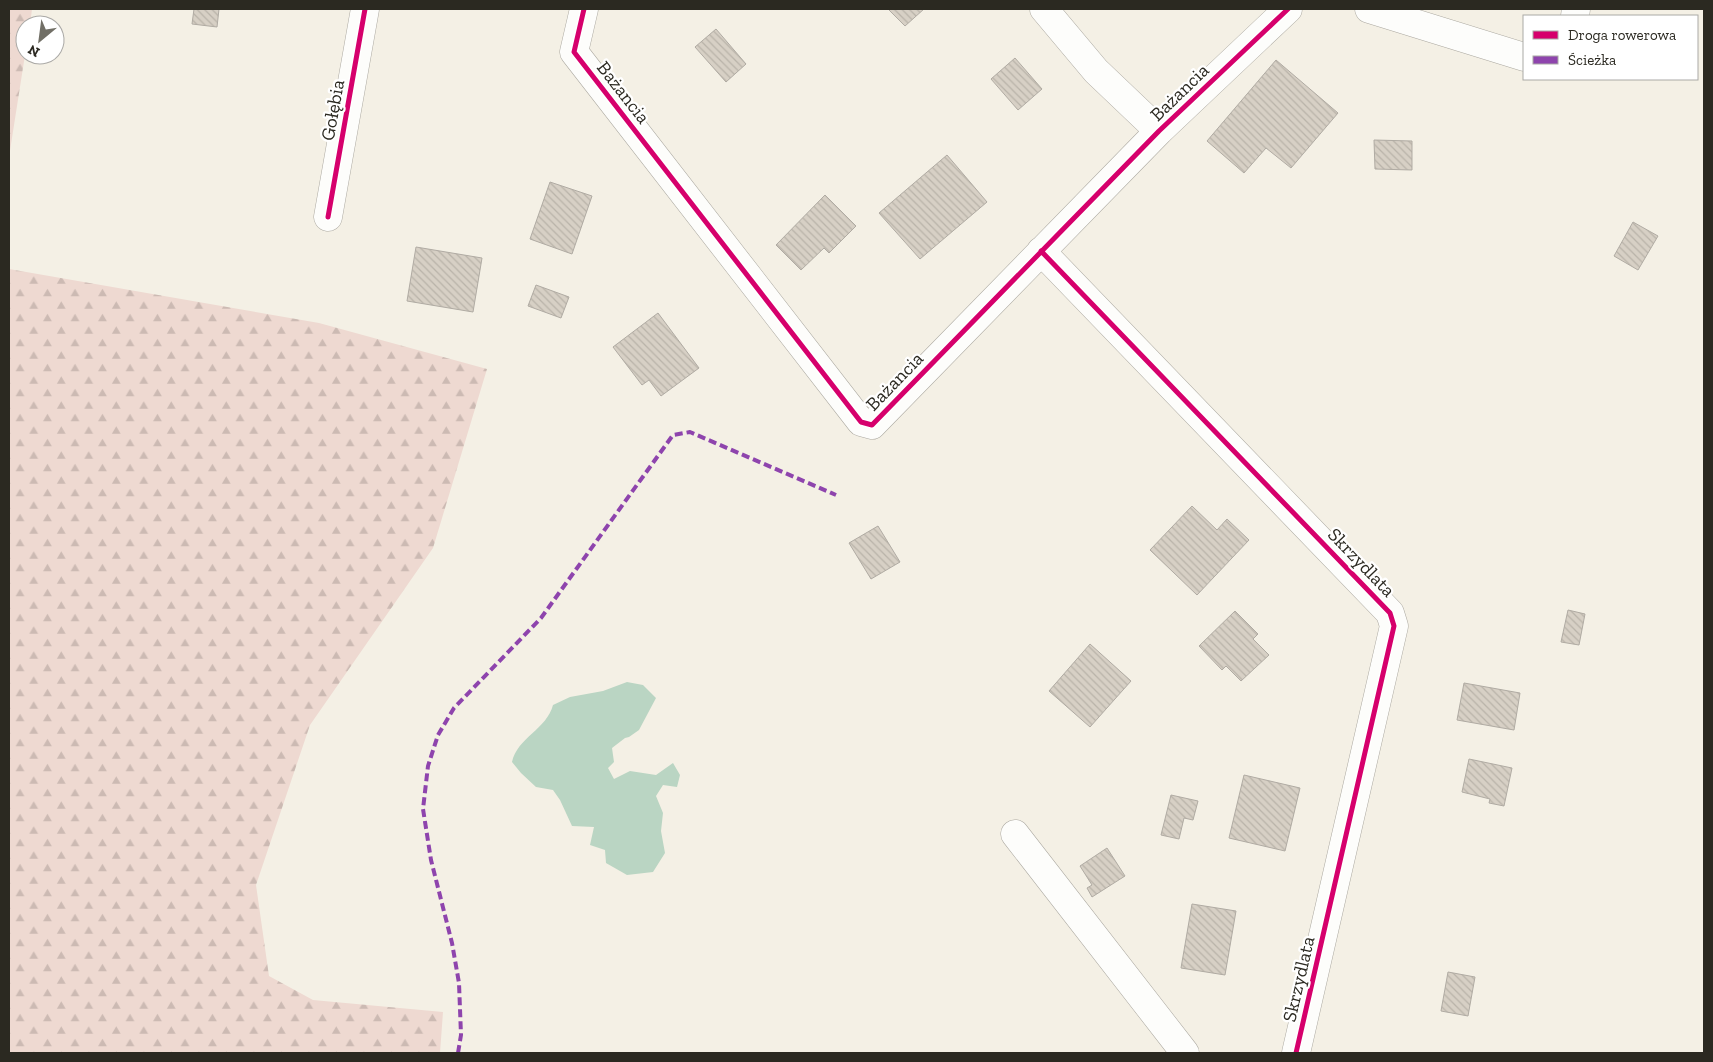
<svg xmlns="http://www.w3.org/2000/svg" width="1713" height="1062" viewBox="0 0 1713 1062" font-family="'Zilla Slab',serif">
<defs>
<pattern id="forest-firs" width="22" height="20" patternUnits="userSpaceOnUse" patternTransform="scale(1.25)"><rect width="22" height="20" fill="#eed9d1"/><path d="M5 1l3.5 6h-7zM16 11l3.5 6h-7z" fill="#ccbab3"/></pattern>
<pattern id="building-back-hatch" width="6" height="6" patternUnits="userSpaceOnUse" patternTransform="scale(1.25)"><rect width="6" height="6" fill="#d7d0c5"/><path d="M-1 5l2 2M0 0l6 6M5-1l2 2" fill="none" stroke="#b9b3a9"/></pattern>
</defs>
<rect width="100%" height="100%" fill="#f4f0e5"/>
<!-- forest -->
<path fill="url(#forest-firs)" d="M9,9H32L30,25H25V55L9,157Z
M9,269L319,323L487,369L433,548L310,725L256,885L269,976L313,1000L443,1012L440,1053H9Z"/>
<!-- water -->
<path fill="#bad5c3" d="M627,682L643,685L656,698L639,730L629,737L625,738L612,748L614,762L608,768L614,779L630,771L656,775L673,763L680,775L677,787L663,785L656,796L663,813L661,831L665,853L653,872L627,875L606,863L605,850L590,845L594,827L572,826L560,800L553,790L536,787L521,773L512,762C517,738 547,729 553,705L570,697L603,691Z"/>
<!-- building -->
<path fill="url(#building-back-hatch)" stroke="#b0aba3" d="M194,9H219L217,27L192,24Z
M888,9H924L905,26Z
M716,29L746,64L726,82L695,47Z
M1015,58L1042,89L1018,110L991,79Z
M1276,60L1338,113L1291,168L1266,148L1244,173L1207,141Z
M1374,140L1412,141V170L1375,169Z
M947,155L987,202L920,259L879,213Z
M550,182L592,196L572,254L530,239Z
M825,195L856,226L829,253L824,248L801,270L776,245Z
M1633,222L1658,236L1638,270L1614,256Z
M416,247L482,258L473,312L407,301Z
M536,285L569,297L561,318L528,306Z
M658,313L699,368L661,396L649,380L642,385L613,347Z
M1192,506L1217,530L1227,519L1249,540L1197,595L1150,550Z
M878,526L900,562L871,579L849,543Z
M1568,610L1585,614L1579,645L1561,642Z
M1235,611L1258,634L1253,639L1269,655L1241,681L1226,666L1222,670L1199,646Z
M1090,644L1131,681L1090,727L1049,691Z
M1464,683L1520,693L1514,730L1457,720Z
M1469,759L1512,768L1504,806L1489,803L1490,799L1462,792Z
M1244,775L1300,788L1285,851L1229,838Z
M1171,795L1198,801L1193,820L1184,818L1179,839L1161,835Z
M1107,848L1125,876L1092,897L1087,888L1092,885L1080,866Z
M1192,904L1236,911L1225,975L1181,968Z
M1448,972L1475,977L1468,1016L1441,1011Z"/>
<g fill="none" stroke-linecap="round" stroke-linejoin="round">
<defs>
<path id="minor" d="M584,9L574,52L861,422L872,425L1159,131L1288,9
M1044,9L1096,71L1159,131
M1369,9L1524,57
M1575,16L1576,9
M328,217L365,9
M1041,251L1390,613L1394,626L1296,1053
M1015,834L1185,1053"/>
</defs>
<!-- minor casing -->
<use href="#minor" stroke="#aba8a0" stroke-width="29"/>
<!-- minor -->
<use href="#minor" stroke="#fdfdfb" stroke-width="28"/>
<!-- quiet -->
<path stroke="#8e44ad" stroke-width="4" stroke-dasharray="8 4" stroke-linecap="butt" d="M458,1053L461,1035L459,983L452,943L431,860L423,809L428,766L438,735L454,708L541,618L673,435L690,432L836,495"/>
<defs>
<path id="cycleway" d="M584,9L574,52L861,422L872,425L1159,131L1288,9
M328,217L365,9
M1041,251L1390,613L1394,626L1296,1053"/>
</defs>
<!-- cycleway casing -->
<use href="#cycleway" stroke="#fff" stroke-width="8"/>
<!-- cycleway -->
<use href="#cycleway" stroke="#d6006c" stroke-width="5"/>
</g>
<g text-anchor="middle" stroke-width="4.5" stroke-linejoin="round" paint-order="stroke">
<!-- street labels -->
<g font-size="19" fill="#2b2921" stroke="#fff">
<text transform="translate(624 92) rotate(52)" y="7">Bażancia</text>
<text transform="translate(1179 92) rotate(-44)" y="7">Bażancia</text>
<text transform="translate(332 110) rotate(-80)" y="7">Gołębia</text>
<text transform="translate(894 381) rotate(-46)" y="7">Bażancia</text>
<text transform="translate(1362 562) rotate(46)" y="7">Skrzydlata</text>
<text transform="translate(1298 979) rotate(-77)" y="7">Skrzydlata</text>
</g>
</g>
<!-- border -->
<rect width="1713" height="1062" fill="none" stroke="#2b2921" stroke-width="20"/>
<!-- legend -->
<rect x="1523" y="15" width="175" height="65" fill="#ffffff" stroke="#aaa9a6"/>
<rect x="1533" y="31" width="25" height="8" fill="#d6006c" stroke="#aaa9a6"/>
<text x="1568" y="40" font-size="15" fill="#2b2921">Droga rowerowa</text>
<rect x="1533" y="56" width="25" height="8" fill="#8e44ad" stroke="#aaa9a6"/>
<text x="1568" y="65" font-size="15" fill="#2b2921">Ścieżka</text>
<!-- north arrow -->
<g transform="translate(40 40) rotate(209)"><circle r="24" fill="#ffffff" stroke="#aaa9a6"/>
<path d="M0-4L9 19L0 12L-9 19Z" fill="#716f66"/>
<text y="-8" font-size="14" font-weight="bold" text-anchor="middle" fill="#2b2921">N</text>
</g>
</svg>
